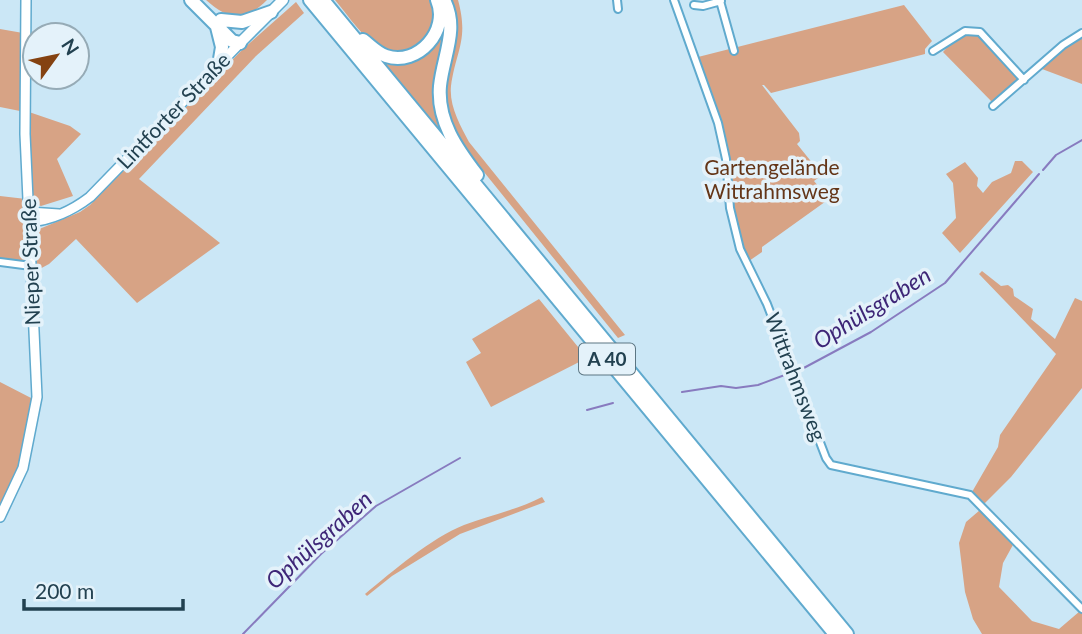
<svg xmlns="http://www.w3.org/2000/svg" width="1082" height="634" viewBox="0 0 1082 634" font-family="Lato,sans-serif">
<rect width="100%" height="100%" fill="#cbe7f6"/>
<!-- green -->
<path fill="#d7a385" d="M206,0H267C245,22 228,20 206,0Z
M335,0H432L436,17L423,45C417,47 409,51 403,53C374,58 351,18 335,0Z
M449,0H458C469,40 456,50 451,86C449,106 460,125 469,142L625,335L618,338L463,146L450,121L446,103L449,67Z
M296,2L304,13L256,56L139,179L220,243L137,303L76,239L49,264L36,271L33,235L37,230L80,212L90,205L243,49Z
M904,5L932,41L925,49V54L771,93L764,85H762L799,133L800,141L797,144L822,175L814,181L829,199L762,247V252L749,261L738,238L712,98L698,57Z
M448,17L440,77L450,145L375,53L416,57Z
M0,29L23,33L25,112L0,107Z
M966,33H978L1019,76L1018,82L993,103L943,52L952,42Z
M1082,38V84L1042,69L1064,49Z
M29,112L70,126L81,134L57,159L73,196L41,206L32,203Z
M1015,161H1022L1033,172L960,253L942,233L956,218L953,183L946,174L965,162L978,178L977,186L983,193L992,182L1011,173Z
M0,196L26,199L28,262L0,260Z
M982,271L1001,286L1008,285L1013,289L1014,296L1033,309L1031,319L1055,339L1075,298L1082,301V388L1011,477L983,505L972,492L998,447L1000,435L1056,354L979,274Z
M539,299L587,358L491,407L466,362L481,353L472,339Z
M0,382L33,399L15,479L0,510Z
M542,497L545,502L460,534L392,576L367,596L365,594C393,571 431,538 464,525C490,515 517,510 542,497Z
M980,510L1014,543L1003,563L999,587L1032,621L1059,629L1080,611L1082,613V634H982L973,619L965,592L959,543L966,522Z"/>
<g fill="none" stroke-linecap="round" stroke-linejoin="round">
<!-- stream -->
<path stroke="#887bbf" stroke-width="2" d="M1043,170L1056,155L1082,140
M800,370L871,332L945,283L1039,174
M682,392L721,386L736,388L758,385L790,373
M587,410L613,403
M243,634L321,554L376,506L460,458"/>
<defs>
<path id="street" d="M617,0L618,9
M674,0L718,123L726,159L730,208L740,249L767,304L826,458L831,465L970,495L1082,609
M720,1L734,51
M694,5L703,6L721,1
M933,51L965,31L980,32L1024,80
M993,106L1063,45L1082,33
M0,262L31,266"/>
<path id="secondary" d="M29,212L59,214
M30,222C51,220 73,210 90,197L240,43
M0,517L23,468L37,397L25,134L26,0"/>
<path id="primary" d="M240,43L283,0"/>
<path id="highway" d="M191,0L232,41L240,43
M310,0L835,634
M323,0L847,634
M444,0C459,29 443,56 440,86C437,121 457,149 477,175
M221,20L242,22L271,12
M217,27L222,47L219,65
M363,40C370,45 377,53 386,56C418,67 450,30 437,0"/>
</defs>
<!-- street casing -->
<use href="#street" stroke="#60aace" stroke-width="10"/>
<!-- secondary casing -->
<use href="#secondary" stroke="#60aace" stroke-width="12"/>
<!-- primary casing -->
<use href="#primary" stroke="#60aace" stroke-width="13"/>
<!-- highway casing -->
<use href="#highway" stroke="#60aace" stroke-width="16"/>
<!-- street -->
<use href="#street" stroke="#fff" stroke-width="6"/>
<!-- secondary -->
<use href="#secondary" stroke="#fff" stroke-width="9"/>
<!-- primary -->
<use href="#primary" stroke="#fff" stroke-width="10"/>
<!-- highway -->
<use href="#highway" stroke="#fff" stroke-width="12"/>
</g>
<g text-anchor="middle" stroke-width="7" stroke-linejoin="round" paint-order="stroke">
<!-- shield labels -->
<rect fill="#e4f2fa" stroke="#5c7683" stroke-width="2" x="579" y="343.5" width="56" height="31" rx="5"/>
<g font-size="19" font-weight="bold" fill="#224150">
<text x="607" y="366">A 40</text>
</g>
<!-- street labels -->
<g font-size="21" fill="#224150" stroke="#e4f2fa">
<text transform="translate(174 111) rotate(-46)" y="7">Lintforter Straße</text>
<text transform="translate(31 262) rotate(-92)" y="7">Nieper Straße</text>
<text transform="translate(795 377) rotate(69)" y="7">Wittrahmsweg</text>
</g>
<!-- park labels -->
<g font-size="21" fill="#643517" stroke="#e4f2fa">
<text x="772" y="175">Gartengelände<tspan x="772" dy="24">Wittrahmsweg</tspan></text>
</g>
<!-- water labels -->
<g font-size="23" font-style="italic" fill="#3e2677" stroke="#e4f2fa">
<text transform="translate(872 308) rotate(-32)" y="8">Ophülsgraben</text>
<text transform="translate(319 540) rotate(-42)" y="8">Ophülsgraben</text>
</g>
</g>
<!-- north arrow -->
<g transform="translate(56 56) rotate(57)"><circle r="33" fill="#e4f2fa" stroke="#96abb6" stroke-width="2"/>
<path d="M0-5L12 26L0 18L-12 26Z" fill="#844211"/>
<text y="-10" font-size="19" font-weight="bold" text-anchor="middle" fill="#224150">N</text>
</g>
<!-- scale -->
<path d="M24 599v10h159v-10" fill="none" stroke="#224150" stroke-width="3.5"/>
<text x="35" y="599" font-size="21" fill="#224150" stroke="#e4f2fa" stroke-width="5" paint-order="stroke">200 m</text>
</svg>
